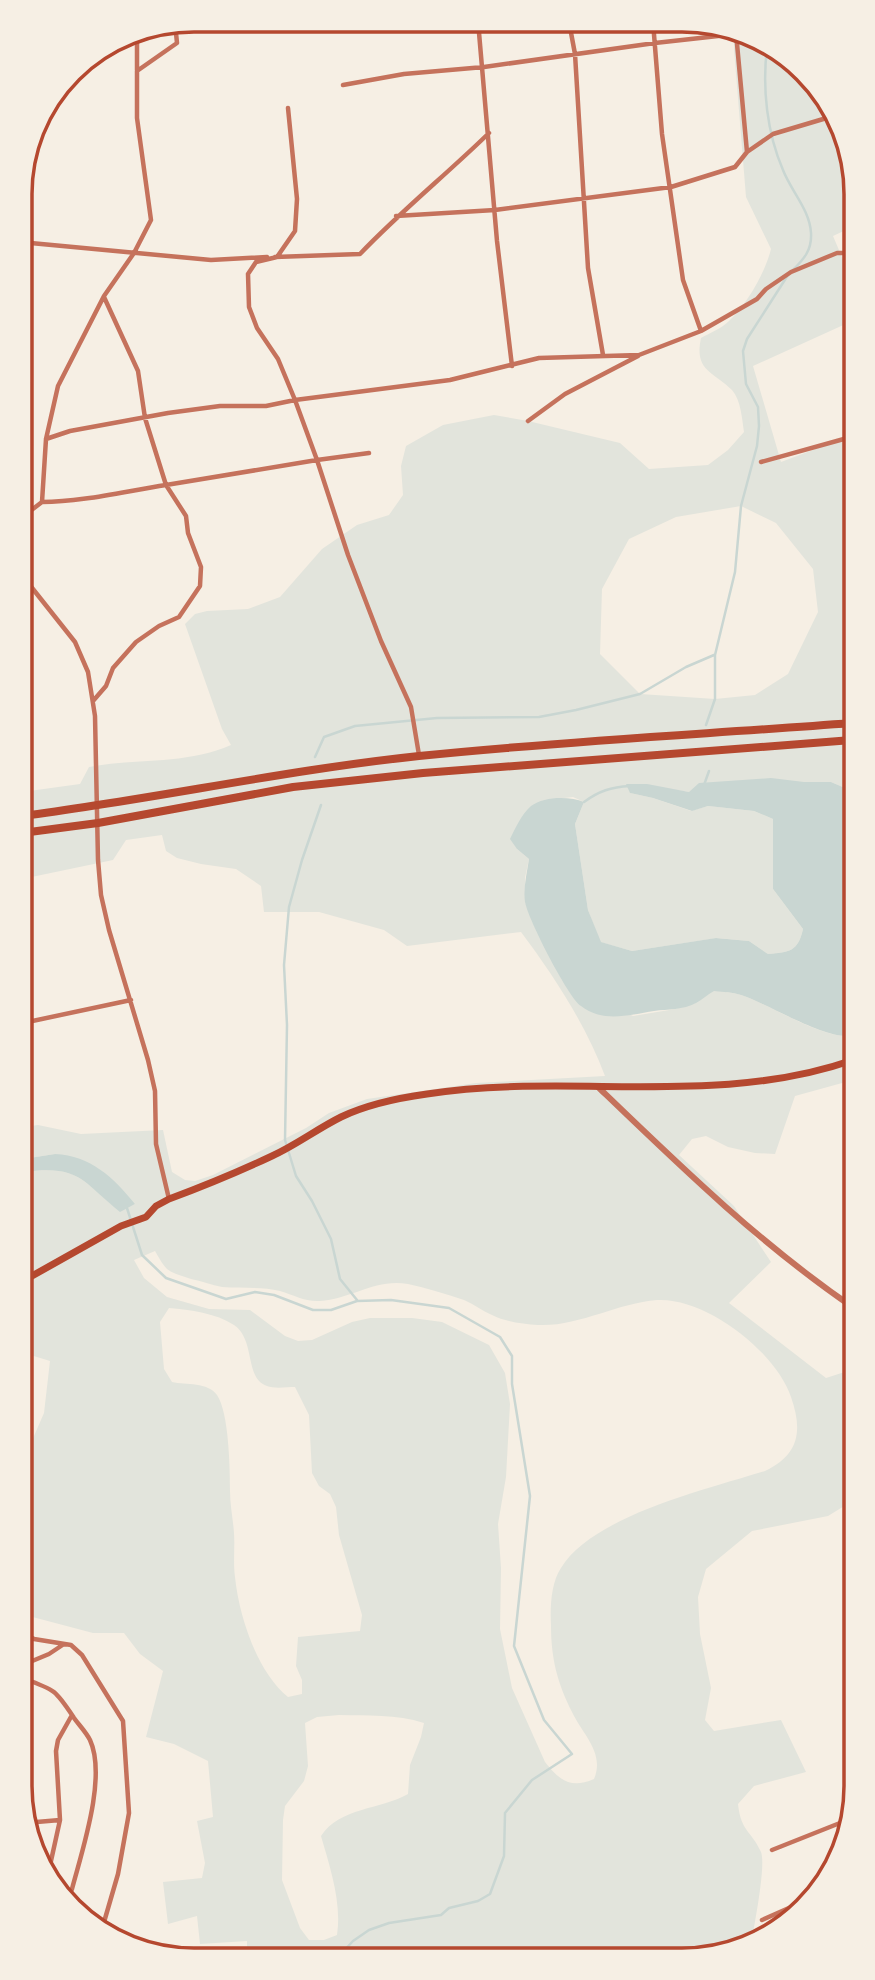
<svg xmlns="http://www.w3.org/2000/svg" width="875" height="1980" viewBox="0 0 875 1980" font-family="'Nunito Sans',sans-serif">
<rect width="100%" height="100%" fill="#f6efe4"/>
<!-- green -->
<path fill="#e2e4dc" fill-rule="evenodd" d="M734,32L797,63L850,148V228L833,236L850,276V322L753,366L781,462L842,439L851,455L852,791L831,782H804L689,792L669,789L630,793L653,798L691,811L708,806L754,811L773,819V889L803,929C798,952 789,952 768,954L749,941L717,938L632,951L600,942L588,910L575,824L584,802L573,797L555,799L517,849L529,859L525,878V902L533,923L562,980L633,1016L675,1009L695,1003L714,990C722,992 732,992 741,995C769,1004 827,1042 853,1035V1080L795,1096L775,1154L755,1153L728,1147L706,1136L692,1139L679,1155L734,1206L771,1262L729,1303L826,1378L854,1369V1500L828,1516L752,1531L706,1569L698,1597L700,1634L711,1688L705,1720L714,1731L781,1720L806,1772L754,1786L738,1804C741,1832 751,1830 761,1852C766,1865 755,1922 752,1939L727,1955L247,1957V1941L200,1944L197,1916L168,1924L163,1882L202,1878L205,1863L197,1821L213,1817L208,1761L174,1744L146,1737L163,1671L140,1654L124,1633H93L25,1615L24,1459L44,1413L50,1361L24,1353L23,1172C79,1165 80,1179 120,1211L135,1204L55,1154L23,1159V1127L38,1125L81,1134L163,1130L172,1172L185,1180L195,1181L213,1175L306,1128L329,1113L367,1099L476,1083L605,1076C586,1025 554,976 521,932L407,946L384,930L319,912H264L261,886L236,869L201,864L177,858L166,851L162,835L126,840L113,860L22,879V792L80,784L89,767C136,758 186,765 231,745L222,729L185,624L195,614L207,611L248,609L280,597L322,549L357,525L389,515L403,495L401,466L406,446L443,425L494,415L528,421L620,443L649,469L708,465L728,450L744,432C742,419 741,400 732,390C713,371 694,371 701,338C710,333 722,328 729,321C747,304 765,273 771,249L746,197L734,49ZM741,506L776,523L813,569L818,612L788,674L755,695L715,699L640,694L600,654L602,589L629,539L676,517ZM155,1251C158,1256 162,1264 167,1269C173,1274 183,1276 191,1279C201,1281 212,1285 222,1287C241,1289 261,1286 280,1291C294,1295 305,1302 320,1301C351,1299 376,1278 408,1284C426,1288 446,1294 464,1300C474,1304 482,1311 492,1315C506,1322 523,1324 538,1325C578,1327 617,1303 657,1300C706,1297 776,1352 791,1397C803,1431 799,1455 765,1471C708,1489 592,1516 561,1568C551,1583 550,1607 551,1625C551,1658 557,1682 572,1712C583,1735 605,1753 594,1779C571,1789 560,1781 545,1762L512,1688L500,1629L501,1568L498,1524L506,1477L510,1404L505,1373L489,1345L442,1322L412,1318H370L352,1322L312,1340L298,1341L285,1336L250,1310L209,1309L167,1297L144,1278L134,1260ZM169,1308C190,1310 216,1313 234,1325C256,1340 244,1378 267,1386C274,1389 287,1387 295,1387L309,1415L312,1473L319,1486L330,1494L336,1507L339,1535L362,1615L360,1631L298,1637L296,1666L302,1680V1694L288,1697C257,1672 239,1616 235,1577C233,1562 235,1548 234,1533C233,1519 230,1505 230,1491C230,1468 229,1413 217,1395C208,1382 186,1385 172,1382L164,1369L160,1322ZM339,1715C367,1716 396,1714 424,1723L421,1737L410,1765L408,1794C380,1810 340,1807 321,1836C330,1867 342,1903 337,1935L324,1940H309L300,1928L282,1880L283,1820L285,1806L304,1781L308,1766L305,1723L317,1717Z"/>
<!-- water -->
<path fill="#c9d6d2" d="M771,778L804,782H831L852,791L853,1035C828,1042 769,1004 741,995C732,992 723,992 714,991C708,994 702,1000 696,1003C683,1010 668,1009 654,1011C629,1015 603,1023 581,1006C568,997 528,919 525,902C523,888 527,873 529,859L517,849L510,839C516,827 521,815 531,806C544,796 570,796 584,802L575,824L588,910L601,942L632,951L716,938L749,941L768,954C789,952 798,952 803,929L773,889V819L754,811L708,806L692,811L653,798L630,793L626,784H647L689,792L699,783Z
M55,1154C91,1156 113,1177 135,1204L120,1212C80,1179 79,1165 23,1172V1159Z"/>
<g fill="none" stroke-linecap="round" stroke-linejoin="round">
<!-- stream -->
<path stroke="#c9d6d2" stroke-width="2.5" d="M767,48C762,88 767,133 783,170C791,191 810,210 811,233C812,250 804,259 793,270
M706,725L715,699V655L735,572L741,506L757,446L759,426L758,407L746,384L743,351L747,339L788,275
M315,757L324,737L355,726L437,718L539,717L576,710L640,694L686,667L714,655
M704,785L709,771
M584,802C599,791 611,787 630,786
M321,805L302,860L289,907L284,965L287,1025L285,1140L296,1176L312,1201L331,1239L340,1279L357,1300
M126,1205L142,1255L166,1278L226,1299L255,1292L274,1295L313,1310H331L357,1301L391,1300L449,1308L500,1337L512,1356V1384L530,1496L514,1646L544,1720L572,1754L532,1780L505,1813L504,1856L490,1894L478,1901L449,1908L441,1915L389,1923L369,1930L353,1941L341,1954V1957"/>
<!-- minor -->
<path stroke="#c5725c" stroke-width="4.5" d="M478,21L497,241L512,366
M569,22L575,54L588,268L603,355
M653,22L662,134L683,280L701,331
M137,30V70
M343,85L404,74L484,67L655,43L736,34
M747,152L773,134L830,117
M396,216L495,210L671,187L735,167L747,152L736,33
M20,242L211,260L267,257
M275,257L360,254C401,211 447,174 489,133
M528,421L565,394L638,356
M46,439L70,431L168,413L220,406H266L295,400L278,359L257,328L249,307L248,274L256,262L277,257L295,231L297,199L288,108
M369,453L317,460L348,555L381,641L411,707L419,755
M761,462L851,437
M42,502C82,502 126,491 166,485L145,418L138,371L104,297
M21,518L42,502L46,439L58,386L104,296L134,253L151,220L137,118V71L177,43L175,23
M21,574L75,642L88,672L95,716L98,860L101,895L109,930L148,1060L155,1091L156,1144L169,1199
M93,701L106,686L113,668L136,642L159,626L179,617L200,586L201,567L188,533L186,516L166,485L317,460L295,400L450,380L539,358L639,355L701,331L757,299L766,289L791,272L837,253H847L850,259
M23,1023L131,1000
M845,1302L854,1292
M25,1634L34,1639L71,1645L82,1655L123,1721L129,1813L118,1874L102,1929
M25,1664L49,1654L64,1644
M25,1679C56,1690 56,1691 74,1718C79,1725 86,1732 90,1740C107,1777 82,1851 72,1889L67,1899
M25,1823L60,1820
M772,1850L850,1819
M49,1870L60,1820L56,1751L58,1740L72,1715
M762,1920L816,1896"/>
<!-- tertiary -->
<path stroke="#c5725c" stroke-width="6" d="M598,1087C679,1165 760,1244 854,1308"/>
<!-- primary -->
<path stroke="#b5482f" stroke-width="7" d="M23,1281L121,1226L146,1217L156,1206L169,1199C204,1186 238,1172 272,1156C296,1145 317,1129 341,1117C368,1104 398,1098 427,1094C568,1072 716,1108 853,1060"/>
<!-- trunk -->
<path stroke="#b5482f" stroke-width="8" d="M22,816C155,799 286,770 419,756C563,741 708,734 852,723
M22,833L98,823L293,787L423,773L852,740"/>
</g>
<!-- crop -->
<path d="M0 0H875V1980H0ZM194 32H682A162 162 0 0 1 844 194V1786A162 162 0 0 1 682 1948H194A162 162 0 0 1 32 1786V194A162 162 0 0 1 194 32Z" fill="#f6efe4" fill-rule="evenodd"/>
<path fill="none" stroke="#b5482f" stroke-width="3.5" d="M194 32H682A162 162 0 0 1 844 194V1786A162 162 0 0 1 682 1948H194A162 162 0 0 1 32 1786V194A162 162 0 0 1 194 32Z"/>
</svg>
